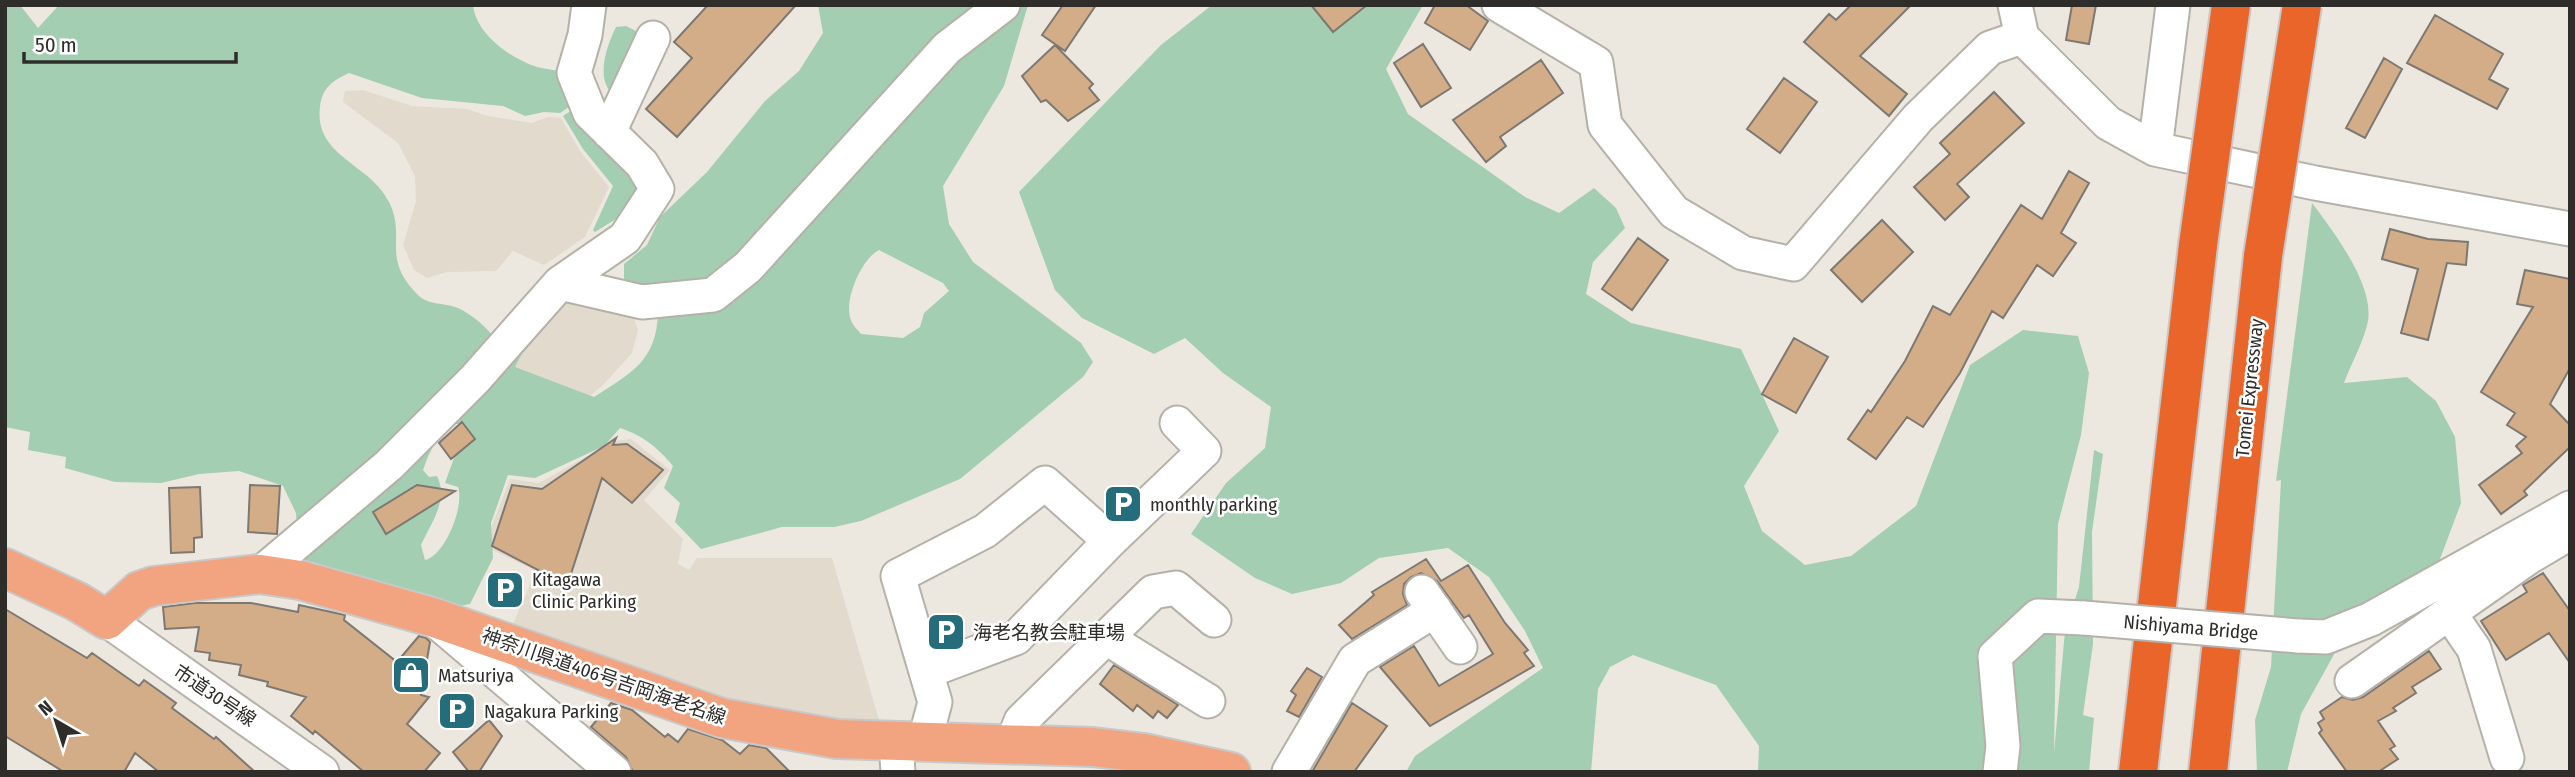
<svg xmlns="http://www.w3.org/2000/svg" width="2575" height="777" viewBox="0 0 2575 777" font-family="'Fira Sans Condensed','Noto Sans JP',sans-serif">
<rect width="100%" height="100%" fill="#ece8df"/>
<!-- built -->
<path fill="#e2dacc" d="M363,90L412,106L467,109L488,116L532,123L548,117L561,118L580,151L609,187L585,237L544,265L513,251L496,271L447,272L427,278L414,270L403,245L416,201L415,176L398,143L343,102L345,91Z
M588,295L631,309L638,330L632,353L603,385L578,406L548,416L503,359L560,303Z
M631,439L670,470L644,500L683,539L678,564L689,570L697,558H832L879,720L844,722L743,705L649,676L513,624L536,571L484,546L510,479L539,483L614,441Z"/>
<!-- green -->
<path fill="#a3ceb2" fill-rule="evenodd" d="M5,5H20L38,28L59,5H473C476,34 510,58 537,67C549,70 557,69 568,75L575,103L560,113L544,112L525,116L503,106L422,98L349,73C332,81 322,88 320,107C314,157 370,163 389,202C407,238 380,257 418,295C427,305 446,303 458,308C471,314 487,327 495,339L527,344L515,367L594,397C631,373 657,361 658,312L624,280V264L647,245L660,217L707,172L765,101L799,71L823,33L818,5H1028L1004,86L943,186L949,224L973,262L1081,343L1093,362L1083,377L960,479L861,521L834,527H782L701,549L675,522L680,503L664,488L673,466C657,447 644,436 620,428L604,446L535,478L508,475L491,523L493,558L470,604L459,606L299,562L296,513L283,486L239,471L199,474L161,483L115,482L65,468L66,457L28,450L30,432L5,427ZM879,250L943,283L949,291L924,313L920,327L903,338L861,334C858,330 852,325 851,320C843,302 861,259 879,250ZM447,424H460L454,458L445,483L458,487C465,505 445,556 425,560L421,545C431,523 449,500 437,476L429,477L423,470C429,453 436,438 447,424Z
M1212,5H1423L1386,69L1408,114L1525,197L1559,213L1594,188L1616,208L1625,228L1593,262L1586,294L1631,323L1741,349L1779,431L1744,486L1762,531L1805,565L1851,556L1916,506L1970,365L2023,330L2078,336L2089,373L2081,435L2058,524L2054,753L2065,631L2079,587L2094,450L2103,454L2092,532L2093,644L2083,715L2094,718L2089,772H1758L1759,746L1716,685L1633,655L1610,667L1598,689L1591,772H1406L1415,756L1543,668L1525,631L1489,577L1448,548L1379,558L1341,583L1292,594L1255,578L1191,534L1226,483L1265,448L1271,407L1223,373L1185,338L1154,354L1082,318L1055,290L1019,192L1161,45Z
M626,26L640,33L610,91C596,75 608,43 616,27Z
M578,106L641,184L624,214L595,232L593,230L613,186L583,149L563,116Z
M2312,203C2333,231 2374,284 2368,321C2364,341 2351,364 2344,383L2407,377L2436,401L2455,437L2461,503L2440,559L2399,593L2352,622L2301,714L2287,772H2257L2255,720L2271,667L2281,480L2276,481Z"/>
<!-- building -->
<path fill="#d3ad87" stroke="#7e7872" stroke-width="2" d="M708,5H796L677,137L646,109L692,58L674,42Z
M1063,5H1096L1065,51L1042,35Z
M1311,5H1367L1333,32Z
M1435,5H1466L1488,21L1470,50L1425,23Z
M1851,5H1911L1860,56L1907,94L1889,116L1804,42L1829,14L1836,20Z
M2072,5H2096L2089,44L2066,40Z
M2435,15L2503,54L2489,79L2508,89L2497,109L2407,63Z
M1423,44L1451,88L1421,107L1394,63Z
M1055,45L1093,84L1089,88L1099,100L1068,121L1046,100L1041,102L1022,76Z
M2384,58L2402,69L2365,138L2346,128Z
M1541,60L1563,93L1500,137L1506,146L1486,162L1453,120Z
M1784,78L1817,102L1780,153L1747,129Z
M1994,92L2024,123L1957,184L1969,197L1945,220L1914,187L1950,154L1940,143Z
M2069,171L2089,183L2061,233L2076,243L2053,276L2037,265L2003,318L1992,311L1960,373L1923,427L1907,417L1876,459L1848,439L1868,410L1871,412L1905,361L1933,306L1950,315L2021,205L2042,219Z
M1882,220L1913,252L1862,302L1831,270Z
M2390,229L2428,239L2468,242L2466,265L2447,263L2428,340L2401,333L2418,269L2382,259Z
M1638,238L1668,260L1632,310L1602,289Z
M2525,270L2570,279V368L2550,404L2570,425V447L2524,491L2527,495L2501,514L2479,485L2522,453L2516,446L2526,437L2507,425L2515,413L2481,392L2533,307L2517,304Z
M1794,338L1828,357L1796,413L1762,394Z
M462,422L475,439L451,459L439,443Z
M616,438L613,445L627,444L663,470L632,503L602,478L569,580L559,577L557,580L492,546L512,485L542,489Z
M250,485L280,486L277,534L248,532Z
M417,485L455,491L386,534L373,512Z
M200,487L202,537L194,538V552L171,553L169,488Z
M1426,559L1441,581L1468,565L1505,623L1528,650L1524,653L1534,666L1430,726L1380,667L1414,646L1439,686L1493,654L1469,615L1464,618L1437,581L1421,573L1411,577L1404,584L1403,594L1407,605L1352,639L1339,625L1374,595L1372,592Z
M2543,573L2570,611V663L2549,633L2506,660L2481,621L2527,592L2523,585Z
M195,603H251L298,612L299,605L345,615L344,620L397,662L419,636L426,638L430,642L421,695L429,697L407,724L440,753L424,772H364L315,731L313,734L291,716L306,697L267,686L268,682L239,675L241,665L209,660L210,653L195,651L199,627L165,629L163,607Z
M5,609L87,658L92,653L139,686L144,680L176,703L172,708L214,739L216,737L255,772H159L135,753L124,772H64L5,736Z
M2429,651L2441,669L2412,687L2416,693L2393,708L2396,711L2378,721L2395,746L2390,749L2398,759L2378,772H2347L2319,733L2322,730L2318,723L2324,719L2320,712L2342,697L2353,700L2363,697Z
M1114,665L1178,705L1167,718L1158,711L1153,718L1137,705L1133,711L1100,684Z
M1307,668L1322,677L1299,717L1287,711L1296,695L1291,691Z
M611,703L632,710L665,737L668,734L678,742L688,729L722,740L740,754L749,745L766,748L790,772H633L626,757L591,727Z
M1352,703L1387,726L1354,772H1312Z
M489,720L502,736L479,772H469L453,752Z"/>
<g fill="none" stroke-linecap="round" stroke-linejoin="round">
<defs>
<path id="minor" d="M1499,5L1596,63L1605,125L1674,212L1743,253L1793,264L1918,118L1990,48L2022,37
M2015,5L2022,37L2108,123L2155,149L2315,183L2570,229
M609,132L653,38
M2155,149L2173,5
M560,283L625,238L657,189L642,164L590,113L574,73L585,35L589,5
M1110,541L1204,451L1177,423
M260,574L389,465L475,379L560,283L642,302L713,295L748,267L947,48L1003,5
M1422,592L1460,647
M2450,614L2474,649L2507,758
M107,620L322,772
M437,622L614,772
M2298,636L2326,637L2371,619L2570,508
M1105,637L1208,701
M2352,681L2529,557L2568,534
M896,743L898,772
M924,743L935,702L898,576L985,531L1045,483L1110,541L1016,638L928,671
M1011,746L1021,721L1153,592L1176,588L1214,620
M1289,772L1355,660L1435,610
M2000,772L2003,746L1995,656L2038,616L2084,618"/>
<path id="major" d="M5,568L76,601L107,620L139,591L154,586L260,574L300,580L432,617L722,718L837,739L1093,747L1144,753L1231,772"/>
<path id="highway" d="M2138,772L2198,245
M2208,772L2263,256"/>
</defs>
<!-- minor casing -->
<use href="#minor" stroke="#b5b1a9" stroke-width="37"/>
<!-- major casing -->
<use href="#major" stroke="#c9c8c8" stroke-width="42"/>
<!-- highway casing -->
<use href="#highway" stroke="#c9c8c8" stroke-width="42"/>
<!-- minor -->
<use href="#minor" stroke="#fff" stroke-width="33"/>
<!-- major -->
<use href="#major" stroke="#f2a37f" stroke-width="38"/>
<!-- highway -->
<use href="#highway" stroke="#ea652a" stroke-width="38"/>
<defs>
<path id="minor-bridge" d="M2084,618L2298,636"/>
<path id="highway-bridge" d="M2198,245L2231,5
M2263,256L2302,5"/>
</defs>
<!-- minor-bridge casing -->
<use href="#minor-bridge" stroke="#b5b1a9" stroke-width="37" stroke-linecap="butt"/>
<!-- highway-bridge casing -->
<use href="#highway-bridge" stroke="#c9c8c8" stroke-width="42" stroke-linecap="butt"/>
<!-- minor-bridge -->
<use href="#minor-bridge" stroke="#fff" stroke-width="33"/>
<!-- highway-bridge -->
<use href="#highway-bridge" stroke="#ea652a" stroke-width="38"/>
</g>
<!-- icons -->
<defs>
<symbol id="parking-square" viewBox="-11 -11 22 22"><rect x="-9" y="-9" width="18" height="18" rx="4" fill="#266d7b" stroke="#fff"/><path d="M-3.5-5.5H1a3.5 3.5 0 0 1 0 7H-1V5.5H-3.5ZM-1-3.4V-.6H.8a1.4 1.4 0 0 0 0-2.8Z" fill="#fff"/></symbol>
<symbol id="shop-square" viewBox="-11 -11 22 22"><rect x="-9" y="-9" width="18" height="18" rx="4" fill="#266d7b" stroke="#fff"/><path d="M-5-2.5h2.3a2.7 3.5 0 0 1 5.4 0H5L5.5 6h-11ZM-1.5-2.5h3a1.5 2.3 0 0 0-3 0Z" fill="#fff"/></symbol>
</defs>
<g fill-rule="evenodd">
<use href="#parking-square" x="1101" y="482" width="44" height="44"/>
<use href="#parking-square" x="483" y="568" width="44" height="44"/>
<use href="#parking-square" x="924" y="610" width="44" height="44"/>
<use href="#shop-square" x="389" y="653" width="44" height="44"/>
<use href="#parking-square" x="435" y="689" width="44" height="44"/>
</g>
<g text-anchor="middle" stroke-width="5" stroke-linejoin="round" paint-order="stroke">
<!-- street labels -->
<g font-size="19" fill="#2e2d2a" stroke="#fff">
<text transform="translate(2249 388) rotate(-84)" y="7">Tomei Expressway</text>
<text transform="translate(2191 627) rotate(5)" y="7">Nishiyama Bridge</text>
<text transform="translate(604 676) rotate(19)" y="7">神奈川県道406号吉岡海老名線</text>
<text transform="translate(215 695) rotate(34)" y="7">市道30号線</text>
</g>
<!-- poi labels -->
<g font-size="19" fill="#2e2d2a" stroke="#fff" text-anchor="start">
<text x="1150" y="511">monthly parking</text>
<text x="532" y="586">Kitagawa<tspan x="532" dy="22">Clinic Parking</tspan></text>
<text x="973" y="639">海老名教会駐車場</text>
<text x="438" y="682">Matsuriya</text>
<text x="484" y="718">Nagakura Parking</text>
</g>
</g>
<!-- border -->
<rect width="2575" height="777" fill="none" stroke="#2e2d2a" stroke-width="14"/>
<!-- north arrow -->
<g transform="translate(56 721) rotate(321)" stroke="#ffffff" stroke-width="5" paint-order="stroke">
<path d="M0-5L12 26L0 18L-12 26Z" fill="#2e2d2a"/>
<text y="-10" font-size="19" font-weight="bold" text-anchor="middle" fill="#2e2d2a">N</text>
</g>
<!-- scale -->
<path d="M24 52v10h212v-10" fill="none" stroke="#2e2d2a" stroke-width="3.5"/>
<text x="35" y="52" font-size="21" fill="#2e2d2a" stroke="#ffffff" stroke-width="5" paint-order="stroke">50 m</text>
</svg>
